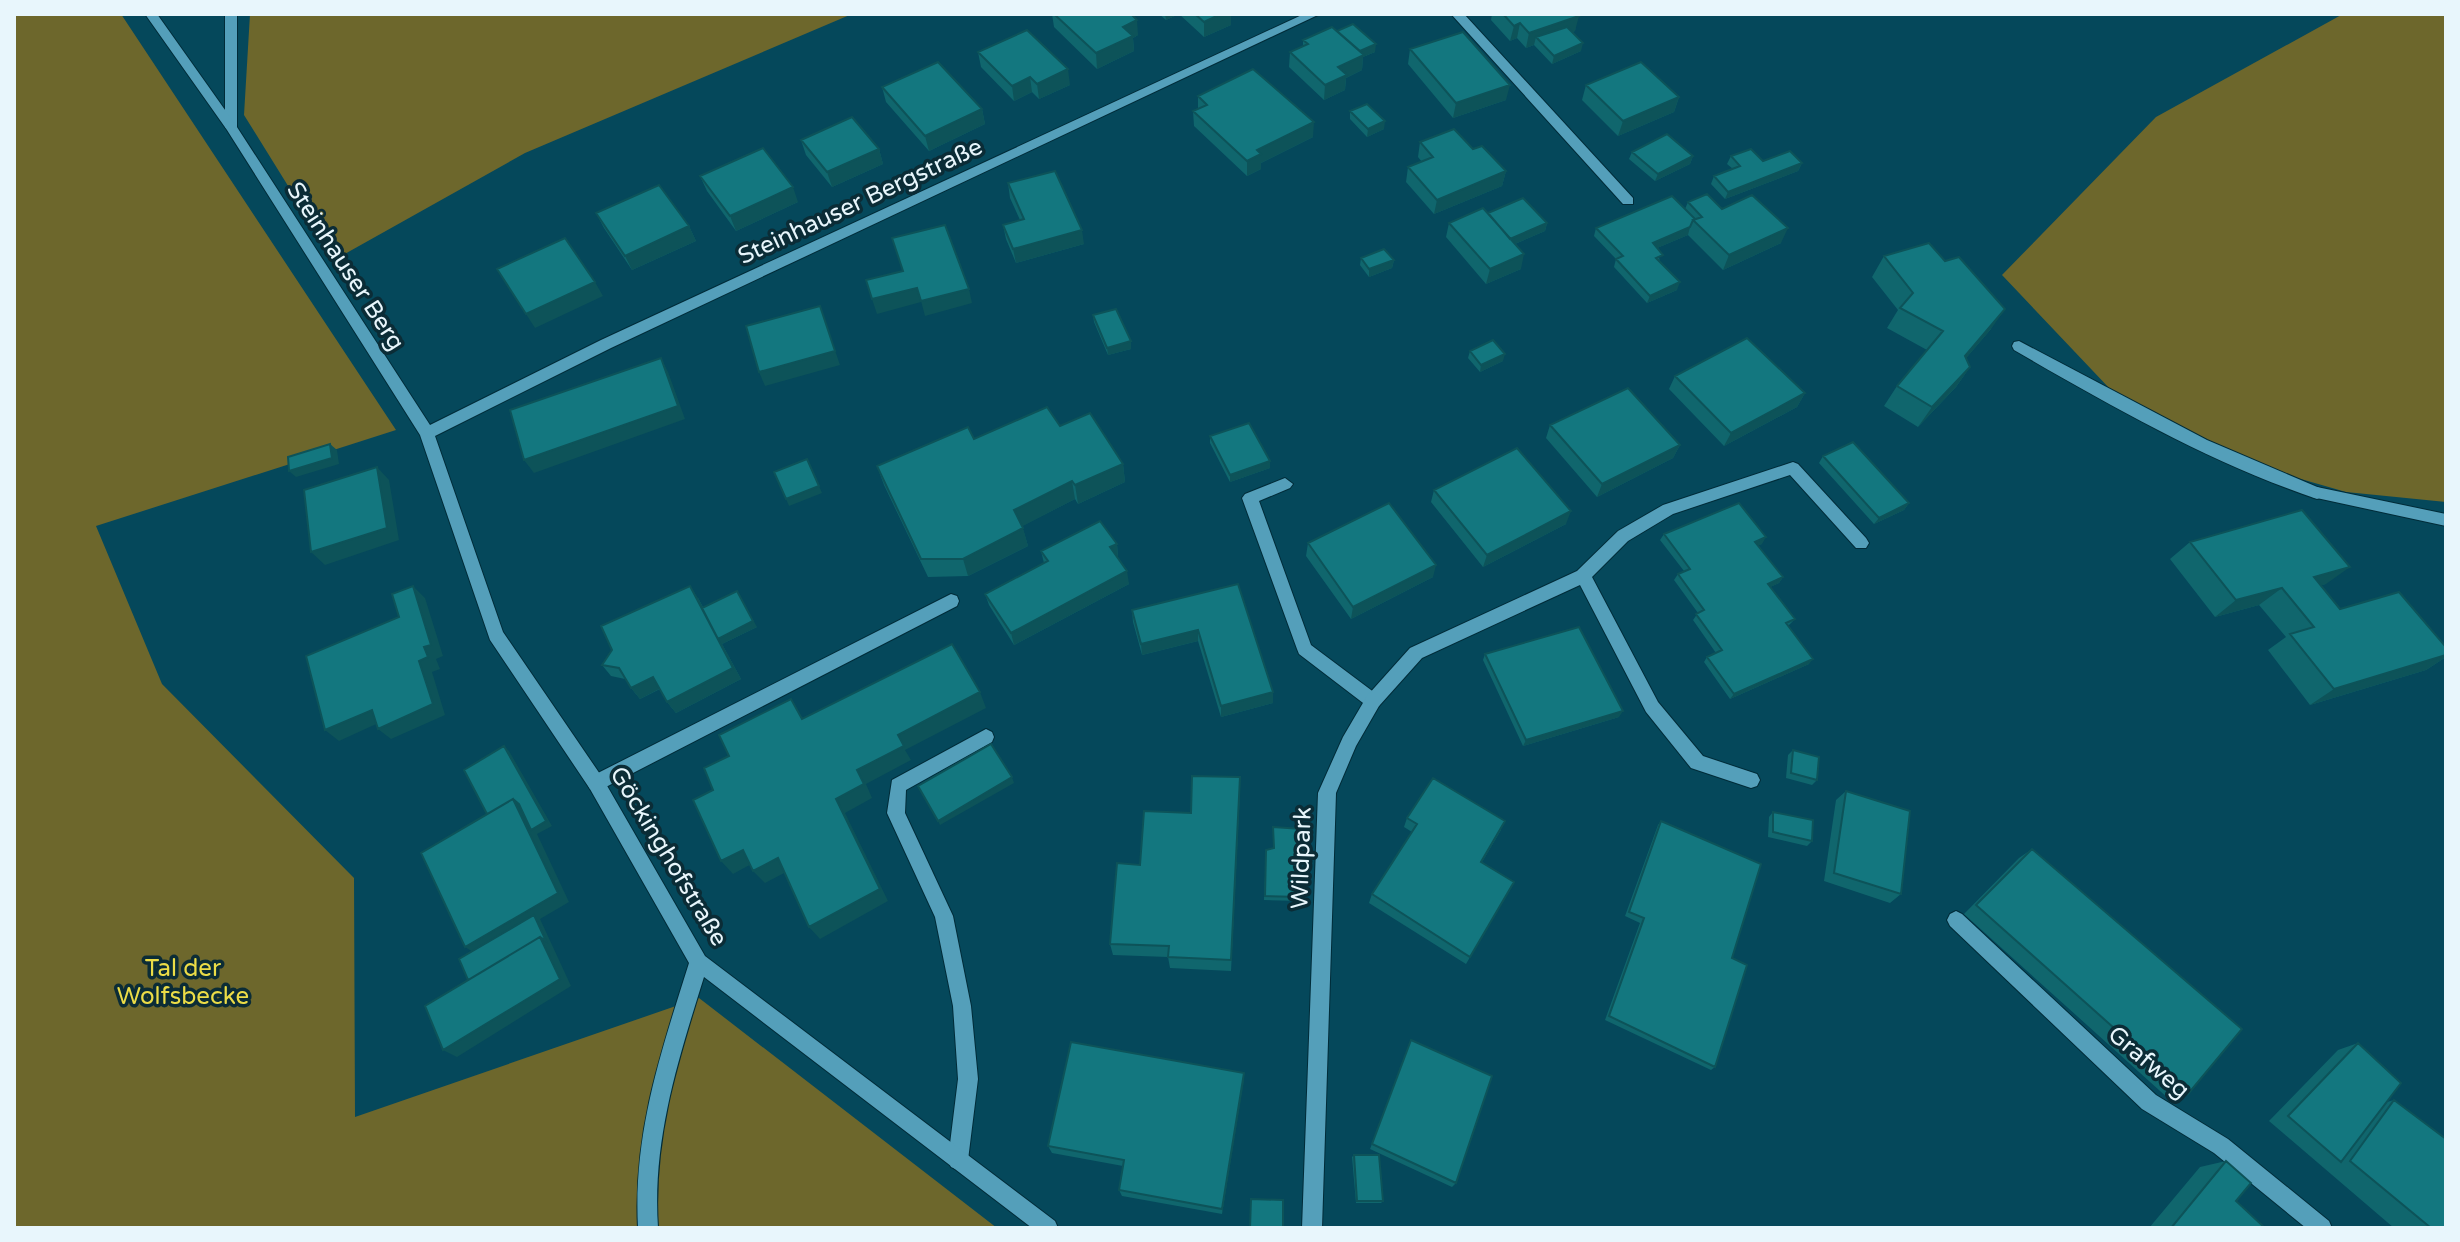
<svg xmlns="http://www.w3.org/2000/svg" width="2460" height="1242" viewBox="0 0 2460 1242" font-family="'Varela Round',sans-serif">
<rect width="100%" height="100%" fill="#05485b"/>
<!-- green -->
<path fill="#6d672c" d="M14,14H121L396,430L96,526L162,684L354,878L355,1117L699,998L997,1228H14Z
M250,14H852L525,153L334,260L244,115Z
M2343,14H2446V502L2346,492L2248,464L2129,409L2002,275L2156,117Z"/>
<g fill="none" stroke-linecap="round" stroke-linejoin="round">
<defs>
<path id="service" d="M225,14H237V127L231,131L225,127Z
M2019,341L2207,440L2322,489L2325,493L2322,497L2317,499C2211,463 2111,406 2014,350L2012,346L2014,342Z
M1285,478L1293,484L1290,488L1259,501L1311,645L1379,696L1381,701L1379,706L1373,708L1367,706L1299,654L1297,649L1242,498L1245,494Z
M951,594L957,596L959,601L957,606L602,789L596,791L590,789L587,783L590,777Z
M986,729L992,732L994,737L992,742L906,790L905,813L953,916L971,1006L978,1079L968,1160L965,1167L958,1170L951,1167L948,1160L958,1079L953,1006L935,917L887,813L892,780Z"/>
<path id="minor" d="M145,14H157L235,124L430,425L601,340L1304,14H1320L611,348L435,436L503,632L602,777L705,956L1055,1221L1058,1228H1032L704,977C678,1060 652,1140 658,1228H638C633,1133 661,1052 689,963L590,789L490,640L420,435L227,130Z
M1451,14H1464L1633,198V204H1623Z
M1793,462L1798,464L1866,538L1869,543L1866,548H1856L1790,475L1673,514L1628,541L1592,577L1658,702L1703,756L1757,774L1760,780L1757,786L1751,788L1691,768L1646,712L1580,585L1422,658L1379,706L1356,746L1336,793L1322,1228H1302L1318,793L1343,737L1367,696L1410,648L1577,571L1618,531L1663,505Z
M2317,487L2446,514V526L2312,497L2309,493L2312,489Z
M1956,911L1962,914L2156,1095L2228,1139L2329,1221L2332,1228H2306L2214,1153L2142,1109L1950,926L1947,920L1950,914Z"/>
</defs>
<!-- service casing -->
<use href="#service" stroke="#012c39" stroke-width="2"/>
<!-- minor casing -->
<use href="#minor" stroke="#012c39" stroke-width="2"/>
<!-- service -->
<use href="#service" fill="#549fba" fill-rule="evenodd"/>
<!-- minor -->
<use href="#minor" fill="#549fba" fill-rule="evenodd"/>
</g>
<!-- wall -->
<path fill="#10666d" d="M1052,14H1131L1138,35L1133,38L1134,51L1097,69L1054,27Z
M1159,14H1231V25L1204,37L1179,14L1166,20Z
M1492,14H1577L1575,31L1572,32L1581,51L1552,64L1534,45L1526,48L1517,38L1510,41L1491,20Z
M1337,31L1375,52L1363,57L1362,70L1346,78L1345,90L1324,100L1289,67L1290,52L1303,46V40Z
M1410,49L1506,100L1453,118L1408,64Z
M978,52L1070,85L1039,99L1032,92L1014,101L981,67Z
M1586,85L1679,97L1674,112L1618,136L1582,100Z
M882,87L982,109L985,124L929,151L886,102Z
M1198,96L1313,137L1261,163V169L1247,176L1194,126L1193,111L1198,109Z
M1350,111L1384,129L1367,137L1350,119Z
M801,140L879,149L883,164L832,187L806,155Z
M1420,142L1473,149L1506,171L1502,186L1434,214L1406,182L1408,167L1422,162L1418,157Z
M1632,152L1693,156L1690,164L1655,181L1629,159Z
M1731,156L1763,161L1802,163L1798,171L1725,199L1711,184L1714,176L1733,169L1727,164Z
M700,176L798,202L736,231L707,191Z
M1008,183L1084,244L1016,263L1006,239L1003,225L1020,220L1010,198Z
M1688,202L1722,209L1781,243L1723,270L1688,235L1657,248L1660,262L1677,290L1647,303L1614,267L1616,259L1594,236L1596,228L1685,209Z
M596,213L689,226L696,241L632,270L604,228Z
M1488,213L1547,223L1545,231L1515,244L1521,269L1486,284L1446,237L1449,223Z
M1884,256L1991,329L1966,358L1970,367L1956,387L1918,427L1884,406L1897,386L1927,350L1887,328L1898,310L1872,277Z
M1361,258L1394,260L1392,268L1369,277L1360,265Z
M1093,315L1131,349L1108,355L1094,322Z
M1470,351L1503,361L1480,372L1468,358Z
M1675,376L1805,393L1797,407L1724,446L1669,389Z
M1550,425L1680,445L1673,458L1597,497L1546,438Z
M1060,426L1123,464L1125,482L1078,504L1075,499L1022,526L1028,546L968,576L928,577L884,485L877,466L974,439Z
M1210,436L1270,468L1230,482L1210,443Z
M1823,456L1909,503L1904,510L1874,524L1819,463Z
M1434,490L1566,524L1483,567L1431,502Z
M1664,534L1762,544L1758,545L1783,577L1779,583L1770,587L1795,619L1788,626L1809,664L1730,699L1704,662L1707,657L1716,653L1693,620L1698,613L1674,580L1678,574L1684,571L1660,540Z
M2190,542L2326,584L2321,585L2340,609L2446,647V657L2426,670L2310,705L2268,650L2286,637L2259,605L2215,617L2170,559Z
M1308,543L1433,577L1351,619L1306,556Z
M1117,544L1118,557H1117L1129,584L1014,645L989,605L985,594L1044,563L1041,551Z
M1238,584L1273,692V703L1221,717L1198,641L1142,655L1133,622L1132,610Z
M698,598L703,607L757,627L722,644L741,679L676,713L667,702L660,689L640,699L631,688L625,679L611,676L602,665L612,650Z
M1485,654L1619,717L1523,746L1483,660Z
M1793,750L1817,780L1812,785L1786,778L1788,755Z
M1240,791L1231,971L1170,968L1168,957L1113,955L1110,944L1140,865L1191,813Z
M1846,791L1901,894L1890,903L1824,881L1836,800Z
M1773,812L1812,841L1807,846L1768,837L1769,817Z
M1407,818L1501,830L1482,862L1514,882L1466,964L1369,903L1372,894L1412,832L1404,827Z
M1661,821L1732,958L1715,1067L1711,1070L1605,1020L1640,923L1625,916L1658,825Z
M1273,827L1300,897V901L1264,900L1266,850L1274,849Z
M2032,849L2188,1094L2170,1100L1964,914L2019,858Z
M1411,1040L1456,1183L1452,1187L1370,1149Z
M2358,1043L2387,1102L2394,1100L2446,1228H2394L2269,1121L2338,1050Z
M1244,1073L1222,1214L1122,1196L1119,1190L1123,1166L1052,1153L1048,1146Z
M1354,1155L1383,1201L1381,1203H1356L1352,1157Z
M2226,1161L2236,1201L2265,1228H2149L2200,1167Z"/>
<!-- shaded-wall -->
<path fill="#0d5359" d="M1165,14H1179L1166,20Z
M1221,14H1231V25L1204,37V22Z
M1579,16L1575,31L1541,43L1536,37L1534,45L1526,48L1529,33Z
M1137,20L1138,35L1133,38L1134,51L1097,69L1096,53L1123,27Z
M1520,23L1517,38L1510,41L1514,26Z
M1583,43L1581,51L1552,64L1554,56Z
M1376,44L1375,52L1363,57L1362,70L1346,78L1345,90L1324,100L1325,85L1338,67L1354,54Z
M1068,69L1070,85L1039,99L1037,84Z
M1030,77L1032,92L1014,101L1012,86Z
M1510,85L1506,100L1453,118L1456,103Z
M1679,97L1674,112L1618,136L1623,121Z
M982,109L985,124L929,151L925,136Z
M1385,121L1384,129L1367,137L1368,129Z
M1314,122L1313,137L1261,163V169L1247,176V161L1257,150Z
M879,149L883,164L832,187L827,172Z
M1693,156L1690,164L1655,181L1658,174Z
M1802,163L1798,171L1725,199L1728,192Z
M1506,171L1502,186L1434,214L1437,200Z
M793,187L798,202L736,231L730,216Z
M1547,223L1545,231L1503,249L1504,241Z
M689,226L696,241L632,270L625,256Z
M1690,227L1688,235L1650,251L1653,243Z
M1788,228L1781,243L1723,270L1729,255Z
M1082,230L1084,244L1016,263L1013,249Z
M1524,254L1521,269L1486,284L1490,269Z
M1394,260L1392,268L1369,277V269Z
M595,282L603,296L535,328L526,314Z
M1680,282L1677,290L1647,303L1650,296Z
M917,288L921,302L877,314L872,299Z
M969,289L972,303L925,316L921,301Z
M820,306L840,365L765,386L759,372Z
M2005,309L1991,329L1951,376L1965,356Z
M1131,341V349L1108,355L1107,348Z
M1505,354L1503,361L1480,372L1481,365Z
M661,358L668,372L685,419L534,473L524,460Z
M1970,367L1956,387L1918,427L1932,407Z
M1805,393L1797,407L1724,446L1731,433Z
M330,444L337,450L339,464L296,477L289,471Z
M1680,445L1673,458L1597,497L1602,484Z
M1270,461V468L1230,482V475Z
M1123,464L1125,482L1078,504L1075,485Z
M377,467L389,480L399,540L325,565L311,552Z
M1072,481L1075,499L1019,528L1014,510Z
M819,486L822,493L789,506L786,499Z
M1909,503L1904,510L1874,524L1879,518Z
M1571,511L1566,524L1483,567L1487,555Z
M1023,528L1028,546L968,576L963,559Z
M1766,537L1762,544L1751,548L1755,542Z
M1117,544L1118,557L1112,560L1110,547Z
M1436,565L1433,577L1351,619L1353,607Z
M2350,567L2326,584L2291,594L2314,577Z
M1127,571L1129,584L1014,645L1011,633Z
M1783,577L1779,583L1764,590L1768,584Z
M413,586L425,598L443,656L436,659L440,669L432,672L445,715L391,739L378,729L419,661L424,647Z
M690,586L698,598L719,638L737,591L757,627L722,644L741,679L676,713L667,702Z
M2282,588L2259,605L2215,617L2236,600Z
M1198,630V641L1142,655L1141,644Z
M2446,655V657L2426,670L2310,705L2334,689Z
M1813,659L1809,664L1730,699L1734,694Z
M653,677L661,688L640,699L631,688Z
M980,692L986,708L905,750L911,760L866,784L872,798L845,813L888,901L820,939L809,927L836,799L857,770L898,735Z
M1273,692V703L1221,717V706Z
M372,710L385,720L339,741L325,730Z
M1623,711L1619,717L1523,746L1526,740Z
M504,746L509,751L552,826L537,834L569,902L540,919L571,986L457,1057L443,1050L540,937L537,921L478,955L465,947L513,799L525,809Z
M1012,777L1014,783L940,825L938,821Z
M743,850L755,862L733,874L721,861Z
M778,858L788,871L765,883L753,871Z
M1244,1073V1081L1222,1214V1209Z"/>
<!-- building -->
<path fill="#13777f" stroke="#0d5359" stroke-width="2" d="M1054,14H1131L1137,20L1123,27L1133,36L1096,53Z
M1195,14H1221L1204,22Z
M1503,14H1577L1579,16L1529,33L1520,23L1514,26Z
M1353,24L1376,44L1360,51L1337,31Z
M1332,27L1364,55L1338,67L1347,75L1325,85L1290,52L1308,44L1303,40Z
M1567,27L1583,43L1554,56L1536,37Z
M1027,30L1068,69L1037,84L1030,77L1012,86L978,52Z
M1463,32L1510,85L1456,103L1410,49Z
M938,62L982,109L925,136L882,87Z
M1641,62L1679,97L1623,121L1586,85Z
M1253,69L1314,122L1257,150L1261,154L1247,161L1193,111L1207,105L1198,96Z
M1367,104L1385,121L1368,129L1350,111Z
M852,117L879,149L827,172L801,140Z
M1454,129L1473,149L1482,146L1506,171L1437,200L1408,167L1433,157L1420,142Z
M1667,134L1693,156L1658,174L1632,152Z
M763,148L793,187L730,216L700,176Z
M1751,149L1763,161L1790,151L1802,163L1728,192L1714,176L1740,166L1731,156Z
M1055,171L1082,230L1013,249L1003,225L1024,219L1008,183Z
M659,185L689,226L625,256L596,213Z
M1707,194L1722,209L1752,195L1788,228L1729,255L1693,220L1702,217L1688,202Z
M1672,196L1695,219L1693,220L1690,227L1653,243L1663,255L1656,258L1680,282L1650,296L1616,259L1623,256L1596,228Z
M1523,198L1547,223L1510,239L1488,213Z
M1483,208L1524,254L1490,269L1449,223Z
M945,225L969,289L921,301L917,288L872,299L866,280L903,271L892,238Z
M565,238L595,282L526,314L497,269Z
M1929,243L1945,261L1959,257L2005,309L1965,356L1970,367L1932,407L1897,386L1943,331L1900,308L1913,293L1884,256Z
M1384,249L1394,260L1369,269L1361,258Z
M820,306L835,351L759,372L746,326Z
M1116,309L1131,341L1107,348L1093,315Z
M1747,338L1805,393L1731,433L1675,376Z
M1493,340L1505,354L1481,365L1470,351Z
M661,358L678,406L524,460L510,410Z
M1628,388L1680,445L1602,484L1550,425Z
M1047,407L1060,426L1090,413L1123,464L1075,485L1072,481L1014,510L1023,528L963,559H921L877,466L968,427L974,439Z
M1249,423L1270,461L1230,475L1210,436Z
M1853,442L1909,503L1879,518L1823,456Z
M330,444L332,458L289,471L288,457Z
M1517,448L1571,511L1487,555L1434,490Z
M807,459L819,486L786,499L774,472Z
M377,467L387,528L311,552L304,490Z
M1389,503L1436,565L1353,607L1308,543Z
M1739,503L1766,537L1755,542L1783,577L1768,584L1795,619L1786,623L1813,659L1734,694L1707,657L1722,650L1696,614L1704,610L1678,574L1690,569L1664,534Z
M2302,510L2350,567L2314,577L2340,609L2399,592L2446,647V655L2334,689L2290,634L2314,627L2282,588L2236,600L2190,542Z
M1100,521L1117,544L1110,547L1127,571L1011,633L985,594L1048,561L1041,551Z
M1238,584L1273,692L1221,706L1198,630L1141,644L1132,610Z
M413,586L431,645L424,647L428,657L419,661L433,704L378,729L372,710L325,730L306,656L399,617L392,594Z
M690,586L733,668L667,702L653,677L631,688L619,668L602,665L612,650L601,626Z
M737,591L753,621L718,639L702,608Z
M1579,627L1623,711L1526,740L1485,654Z
M952,644L980,692L898,735L904,746L857,770L864,784L836,799L880,889L809,927L778,858L753,871L743,850L721,861L693,800L713,790L704,768L729,756L719,735L791,699L802,719Z
M991,744L1012,777L938,821L918,786Z
M504,746L546,821L531,830L519,804L513,799L487,814L464,770Z
M1793,750L1819,757L1817,780L1791,773Z
M1192,776L1240,777L1231,960L1168,957L1169,946L1110,944L1117,863L1140,865L1144,811L1191,813Z
M1433,778L1505,821L1481,862L1514,882L1470,957L1372,894L1417,824L1407,818Z
M1846,791L1910,811L1901,894L1834,873Z
M513,799L558,893L465,947L421,853Z
M1773,812L1813,820L1812,841L1773,832Z
M1661,821L1761,864L1732,958L1747,965L1715,1067L1609,1016L1644,918L1629,912Z
M1273,827L1302,829L1300,897L1265,896L1266,850L1274,848Z
M2032,849L2242,1029L2188,1094L1976,905Z
M534,915L546,941L540,937L468,980L459,959Z
M540,937L560,979L443,1050L425,1006Z
M1411,1040L1492,1076L1456,1183L1372,1144Z
M1071,1042L1244,1073L1222,1209L1119,1190L1124,1160L1048,1146Z
M2358,1043L2401,1083L2341,1162L2288,1116Z
M2394,1100L2446,1139V1228H2431L2350,1161Z
M1354,1155H1379L1383,1201H1357Z
M2226,1161L2251,1183L2236,1201L2265,1228H2171Z
M1251,1199L1283,1200V1228H1250Z"/>
<g text-anchor="middle" stroke-width="7" stroke-linejoin="round" paint-order="stroke">
<!-- street labels -->
<g font-size="24" fill="#e8f6fc" stroke="#0b2c36">
<text transform="translate(860 201) rotate(-25)" y="8">Steinhauser Bergstraße</text>
<text transform="translate(346 266) rotate(57)" y="8">Steinhauser Berg</text>
<text transform="translate(669 856) rotate(59)" y="8">Göckinghofstraße</text>
<text transform="translate(1301 858) rotate(-88)" y="8">Wildpark</text>
<text transform="translate(2149 1062) rotate(40)" y="8">Grafweg</text>
</g>
<!-- park labels -->
<g font-size="24" fill="#ebdc47" stroke="#0b2c36">
<text x="183" y="976">Tal der<tspan x="183" dy="28">Wolfsbecke</tspan></text>
</g>
</g>
<!-- border -->
<rect width="2460" height="1242" fill="none" stroke="#e8f6fc" stroke-width="32"/>
</svg>
